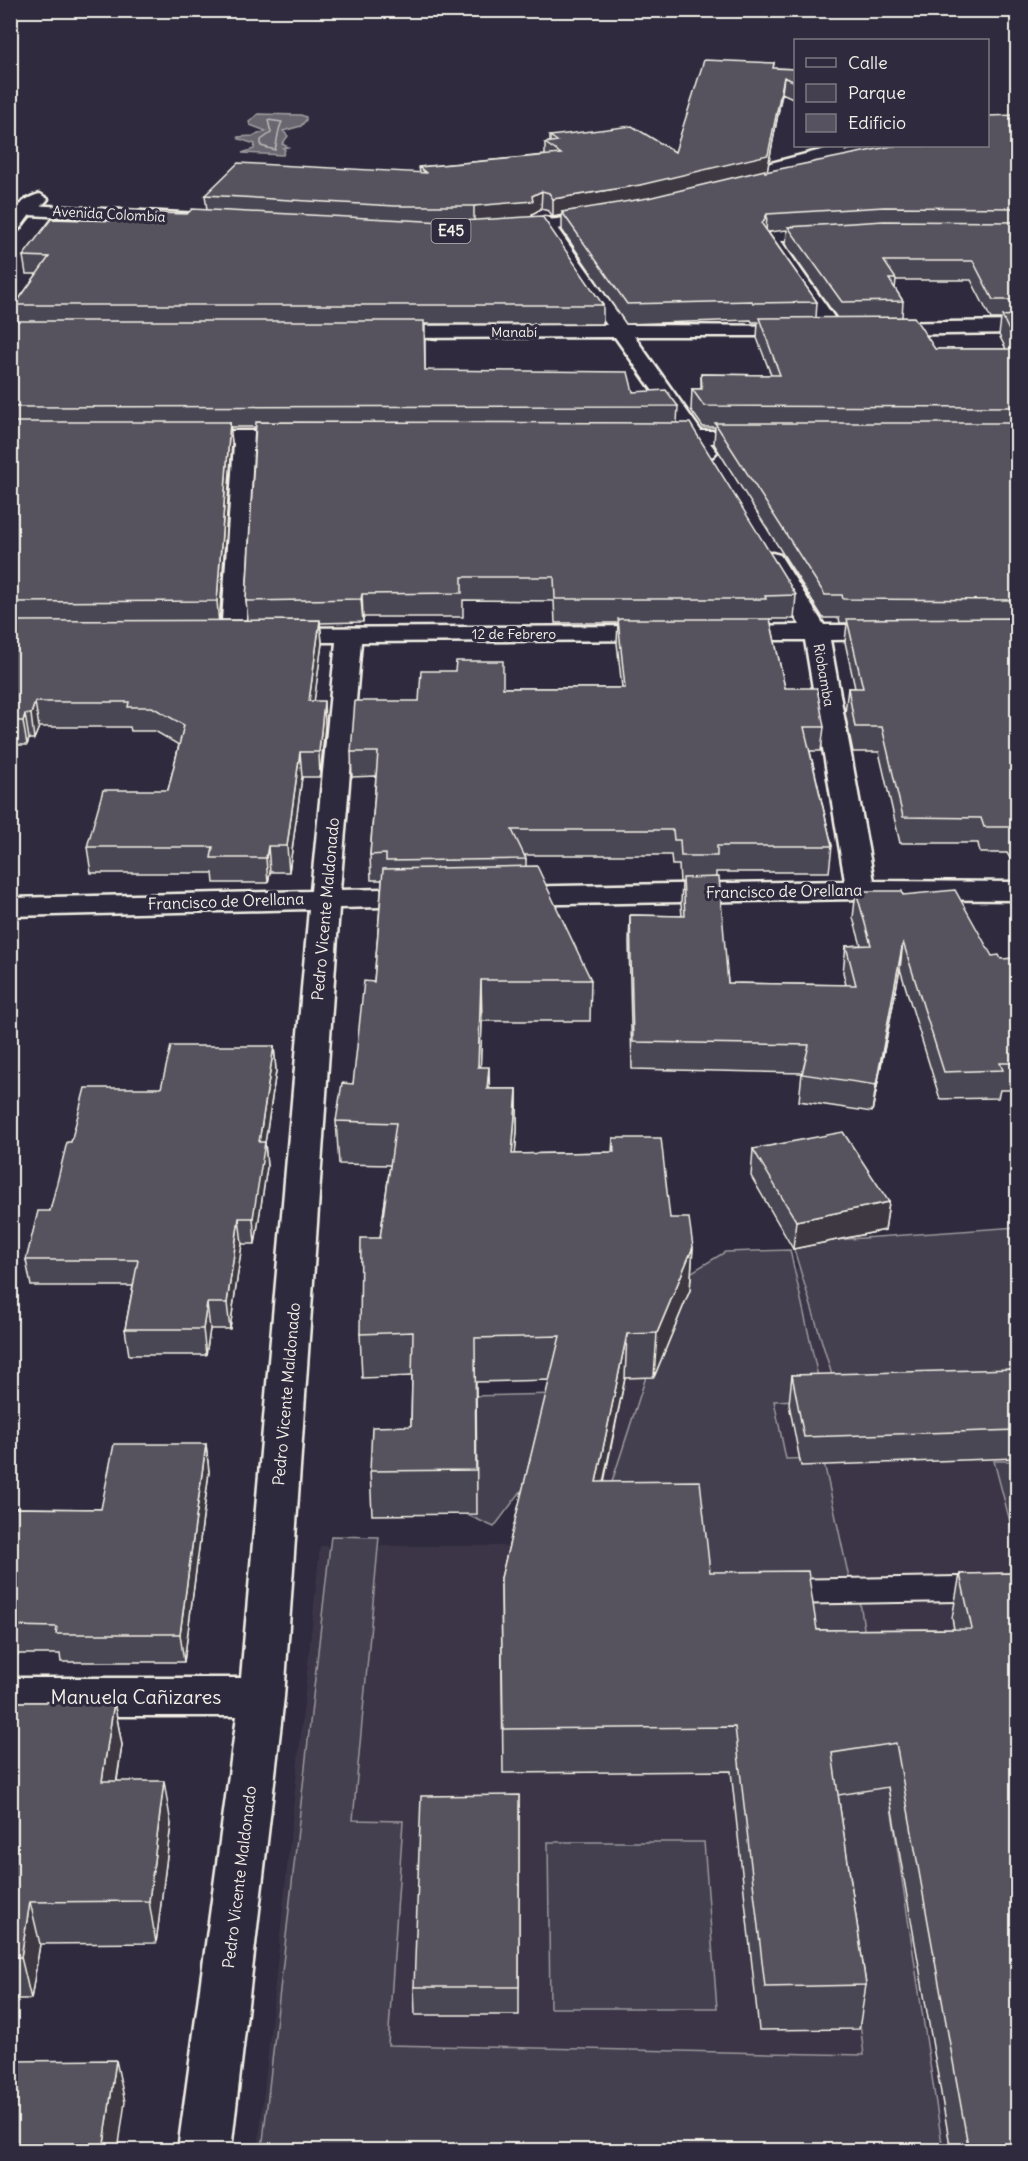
<svg xmlns="http://www.w3.org/2000/svg" width="1028" height="2161" viewBox="0 0 1028 2161" font-family="Delius,sans-serif">
<rect width="100%" height="100%" fill="#2f2a3d"/>
<filter id="ink" filterUnits="userSpaceOnUse"><feTurbulence type="fractalNoise" baseFrequency=".0167" numOctaves="2"/><feDisplacementMap in="SourceGraphic" scale="12" xChannelSelector="R" yChannelSelector="G"/><feConvolveMatrix kernelMatrix="1 2 1 2 8 2 1 2 1" color-interpolation-filters="sRGB"/></filter>
<g filter="url(#ink)">
<!-- built -->
<path fill="#3b3647" d="M941,1240L1017,1243V2150H258L320,1546H501L573,1552L647,1297Z"/>
<!-- green -->
<path fill="#454050" stroke="#9c989c" stroke-width="1.5" d="M1017,1227V1371L835,1385L792,1243Z
M790,1250L823,1399L774,1401L786,1459L823,1458L849,1578L701,1585L598,1525L677,1281L725,1252Z
M559,1394V1441L494,1527L417,1492L419,1397Z
M994,1461H1017V1548Z
M331,1536L379,1537L353,1820L403,1821L388,2045L864,2055L806,1599L860,1602L943,2150H262Z
M548,1842H704L717,2008H550Z"/>
<!-- water -->
<path fill="#6a6670" stroke="#a19ea0" stroke-width="1.5" d="M258,114L301,115L306,117V120L301,126L283,131L288,136L282,144L288,147L283,148L285,150L283,155L242,153L254,149L255,144L239,139L238,137L253,136L266,131L250,125L249,122Z"/>
<g fill="none" stroke-linecap="round" stroke-linejoin="round">
<!-- shore -->
<path stroke="#bdb9b8" stroke-width="1.5" d="M268,120L282,122C277,131 278,140 275,150L261,146V140L271,133Z"/>
<defs>
<path id="lane" d="M1018,1576V1600L780,1604L769,1601L764,1592L769,1583L780,1580Z"/>
<path id="street" d="M40,194L48,199C44,205 37,207 32,213C24,220 21,232 10,235C10,215 18,199 40,194Z
M544,217L550,218L626,325L817,326L819,330L817,334L810,336H634L701,431H758L765,433L768,437L765,441L710,443L717,452L713,456L706,458L699,456L689,443L646,441L643,437L646,433L681,431L615,337L381,338L374,336L372,332L374,328L381,326L607,325L536,222Z
M832,229L838,230L841,234L838,238L781,241L843,330L841,334H827L763,241L766,234L778,231Z
M1018,321V333L876,335L869,333L867,329L869,325L876,323Z
M185,431H299L306,433L309,437L306,441L255,443L245,636L242,641L233,643L224,641L221,636L234,443L178,441L175,437L178,433Z
M772,553L780,555L824,625H891L900,627L903,632L900,637L891,639L830,640L874,881L1018,882V900L861,899L504,905L494,902L489,896L494,890L504,887L845,881L805,640H729L720,638L717,633L720,628L729,626L800,625L760,560L764,555Z
M663,626L672,628L675,633L672,638L663,640L361,642L340,890L426,888L436,891L441,897L436,903L426,906L339,908L284,1697L231,2150H178L237,1716H10V1678H241L309,909L10,916V898L311,891L336,642H276L267,640L264,635L267,630L276,628Z"/>
<path id="primary" d="M837,146L843,147L846,150L844,152L867,146H890L887,149L818,170L810,165L812,162L822,159L726,184L718,179L720,176Z
M10,204L200,214L208,219L200,224L10,214Z
M607,210L613,211L615,215L613,219L557,229L504,234L498,233L496,229L498,225L504,224L557,219Z"/>
</defs>
<!-- lane casing -->
<use href="#lane" stroke="#f4f1e8" stroke-width="4"/>
<!-- street casing -->
<use href="#street" stroke="#f4f1e8" stroke-width="5"/>
<!-- primary casing -->
<use href="#primary" stroke="#f4f1e8" stroke-width="5"/>
<!-- lane -->
<use href="#lane" fill="#2f2a3d" fill-rule="evenodd"/>
<!-- street -->
<use href="#street" fill="#2f2a3d" fill-rule="evenodd"/>
<!-- primary -->
<use href="#primary" fill="#2f2a3d" fill-rule="evenodd"/>
</g>
<!-- wall -->
<path fill="#4a4752" stroke="#f4f1e8" stroke-width="1.5" fill-rule="evenodd" d="M774,63L773,68L795,69V99L782,93L767,172L987,146L1017,115V870L1007,853H980L978,843H900L879,752H853L845,713L848,688H855L845,642L847,623H840L839,618H823L714,444L715,427H703L691,410L692,389H701V374L771,375L757,338L758,322H752L751,320L626,324L562,230V215L553,217L549,211L541,209L532,214V217L603,305V324H425V370L633,392L678,406L677,423L796,595L794,619H770L785,688L824,727L821,751H810L832,846L829,872H716V877L728,983L846,985L843,972L846,946L861,945L853,918L856,891L903,895L992,956L1001,959L1017,958V1090H1000L998,1098L940,1099L900,969L872,1112L799,1101L802,1073L632,1069L629,942L630,915L682,916L681,904L682,882H680L679,865H672L671,855H525L526,859V867L591,980L590,1021H482L480,1067L489,1089H517V1131L515,1154L612,1152L613,1138L670,1218L693,1247L690,1290L654,1377L625,1378L604,1482L710,1572L817,1630L954,1629L952,1618L960,1574L1017,1573V2151H951L888,1787L838,1795L866,1985L859,2029L759,2030L731,1771L503,1773L501,1578L550,1380L476,1382L477,1514L372,1515L370,1471L411,1426L412,1376L362,1378L360,1334L380,1238L390,1165L339,1164L336,1121L353,1084L374,982L382,880H371L370,855L376,776L352,777L351,752L419,701L503,688H622L617,643L618,623H555L554,601L463,600V617H363V622L320,623L322,643L314,701L325,725L320,777H302L289,872H270L268,883H214L213,873H91L87,847L168,790L179,745L155,731H131L130,727H39L34,739H29L27,745H10V321H17L15,305L37,274H26L23,256L152,222L207,210L205,195L420,173L419,167L545,155V143L550,142V136L675,152ZM787,230L786,245L837,318H816L817,302L768,232ZM896,280H971L991,319H1001L999,335L1006,349H935L902,317L903,301L895,289ZM230,427H255L246,601L248,620H219L232,443Z
M274,1046L276,1071L265,1143L267,1167L255,1244H242L230,1329H210L206,1355H129L125,1329L133,1286H31L26,1260L50,1211L71,1142L161,1088Z
M753,1149L889,1202L885,1230L793,1249L751,1176Z
M792,1375L1017,1380V1458L801,1466L789,1404Z
M206,1444L209,1472L184,1662H61L60,1654H10V1508L101,1509Z
M10,1702H114L122,1745L117,1781L171,1824L156,1943L40,1944L31,1999H10Z
M519,1795V2015H415L414,1987Z"/>
<!-- shaded-wall -->
<path fill="#3c3942" stroke="#f4f1e8" stroke-width="1.5" d="M784,77L782,93L767,172L639,202L562,212V215L553,217V199L640,185Z
M542,191L541,209L532,214V219L474,224V206L532,196Z
M767,214L766,232L762,224Z
M230,422L232,443L219,625L217,601Z
M362,594L363,617V622L361,599Z
M320,620L322,643L311,725L309,701Z
M324,701L325,725L320,777L319,752Z
M35,702L39,727L34,739L31,714Z
M25,714L29,739L27,745L23,721Z
M300,752L302,777L289,872L287,846Z
M268,846L270,872L268,883L266,858Z
M903,942L900,969L872,1112L876,1085Z
M481,980L482,1021L479,1109L478,1067Z
M274,1046L276,1071L265,1143L267,1167L255,1244L253,1218L259,1142Z
M489,1067L490,1109L487,1089Z
M517,1089V1131L512,1196V1154Z
M889,1202L885,1230L793,1249L796,1221Z
M239,1218L242,1244L230,1329L227,1303Z
M693,1247L690,1290L654,1377L657,1333Z
M207,1303L210,1329L206,1355L203,1329Z
M627,1334L625,1378L594,1526L596,1482Z
M206,1444L209,1472L184,1662L180,1634Z
M114,1702L122,1745L110,1824L102,1781Z
M164,1781L171,1824L156,1943L149,1901Z
M30,1902L40,1944L31,1999L21,1957Z
M116,2060L125,2102L118,2151H103Z"/>
<!-- building -->
<path fill="#56525f" stroke="#f4f1e8" stroke-width="1.5" d="M704,60L774,63L773,68L795,69V82L784,77L768,155L640,185L553,199L549,193L542,191L532,196L533,201L474,206H395L205,195L238,163L426,173L419,167L561,154L545,143L557,141L550,136L632,126L675,152Z
M1017,115V208L884,207L767,214L762,224L817,302L753,303L752,301L627,304L562,212L648,198L765,170V172L892,146H987V116Z
M192,209L445,222L542,216L603,305H15L49,257L23,256L51,219L152,222L158,213L187,214Z
M884,221L1017,222V300H993L973,261H884L896,279H889L903,301L842,302L788,227Z
M1017,315V347L1002,316Z
M914,317L935,349H1017V407L704,406L692,389H702L701,374L780,375L759,318Z
M10,321H424L425,370L628,372L633,392L666,390L678,406L10,407Z
M10,422H230L217,601L10,602Z
M256,422L690,423L796,595L765,596L766,599H555L554,577H462V593L362,594L361,599L246,601Z
M715,423H1017V600L843,599L842,595H825Z
M1017,618V837L1011,827H984L981,818L903,817L882,727H855L848,688H863L847,619Z
M618,619H770L785,688H817L824,727H804L832,846H717V856H681L680,840H674L673,830H512L526,859L386,861V854L370,855L378,752H351L355,701H419L421,671H455L456,661H503V688H625Z
M320,620L309,701H324L319,752H300L287,846H268L266,858H211L213,847H87L103,790H168L184,725L152,707H128L129,702H35L31,714H25L23,721H10V621Z
M537,866L591,980H481L478,1067H489L487,1089H517L512,1154L614,1152L613,1138H661L670,1218H689L693,1247L657,1333L627,1334L596,1482L700,1481L710,1572L808,1571L817,1630L972,1629L960,1574L1017,1573V2151H969L896,1743L832,1753L866,1985L765,1987L735,1727L503,1729L501,1578L560,1336L475,1338L476,1470L370,1471L372,1427L411,1426L413,1332L360,1334L361,1238H380L396,1123L336,1121L342,1083L353,1084L364,981L374,982L383,869Z
M719,877L728,983L856,985L846,946L871,945L856,891H902L903,895L955,890L992,956L999,955L1001,959L1017,958V1063H1000L1003,1070L944,1072L903,942L876,1085L802,1074L809,1045L633,1042L630,915L685,916L683,878Z
M171,1046H274L259,1142H265L253,1218H239L227,1303H207L203,1329H125L138,1260H26L38,1211H50L67,1142H71L85,1088H161Z
M843,1132L889,1202L796,1221L753,1149Z
M1014,1369L1017,1380V1430L804,1437L792,1375Z
M114,1444H206L180,1634H56L57,1627L10,1626V1508L101,1509Z
M10,1702H114L102,1781H164L149,1901L30,1902L21,1957H10Z
M519,1795V1987H414L421,1796Z
M116,2060L103,2151H10V2061Z"/>
</g>
<g text-anchor="middle" stroke-width="6" stroke-linejoin="round" paint-order="stroke">
<!-- far-street labels -->
<g font-size="14" fill="#f4f1e8" stroke="#2f2a3d">
<text transform="translate(109 214) rotate(3)" y="5">Avenida Colombia</text>
<text x="514" y="337">Manabí</text>
<text x="514" y="639">12 de Febrero</text>
<text transform="translate(824 675) rotate(80)" y="5">Riobamba</text>
</g>
<!-- shield labels -->
<rect fill="#2f2a3d" stroke="#b9b5b5" stroke-width="1.5" x="431.5" y="219" width="39" height="24" rx="4.5"/>
<g font-size="15" font-weight="bold" fill="#f4f1e8">
<text x="451" y="236">E45</text>
</g>
<!-- street labels -->
<g font-size="16" fill="#f4f1e8" stroke="#2f2a3d">
<text transform="translate(784 891) rotate(-1)" y="6">Francisco de Orellana</text>
<text transform="translate(226 901) rotate(-2)" y="6">Francisco de Orellana</text>
<text transform="translate(325 909) rotate(-85)" y="6">Pedro Vicente Maldonado</text>
<text transform="translate(286 1394) rotate(-85)" y="6">Pedro Vicente Maldonado</text>
<text transform="translate(239 1877) rotate(-83)" y="6">Pedro Vicente Maldonado</text>
</g>
<!-- near-street labels -->
<g font-size="20" fill="#f4f1e8" stroke="#2f2a3d">
<text x="136" y="1704">Manuela Cañizares</text>
</g>
</g>
<!-- margin -->
<rect width="1028" height="2161" fill="none" stroke="#2f2a3d" stroke-width="36"/>
<rect x="18" y="18" width="992" height="2125" fill="none" stroke="#f4f1e8" stroke-width="2" filter="url(#ink)"/>
<!-- legend -->
<rect x="794" y="39" width="195" height="108" fill="#2f2a3d" stroke="#7e7a81" stroke-width="1.5"/>
<rect x="806" y="58" width="30" height="9" fill="#2f2a3d" stroke="#7e7a81" stroke-width="1.5"/>
<text x="848" y="69" font-size="18" fill="#f4f1e8">Calle</text>
<rect x="806" y="84" width="30" height="18" fill="#454050" stroke="#7e7a81" stroke-width="1.5"/>
<text x="848" y="99" font-size="18" fill="#f4f1e8">Parque</text>
<rect x="806" y="114" width="30" height="18" fill="#56525f" stroke="#7e7a81" stroke-width="1.5"/>
<text x="848" y="129" font-size="18" fill="#f4f1e8">Edificio</text>
</svg>
